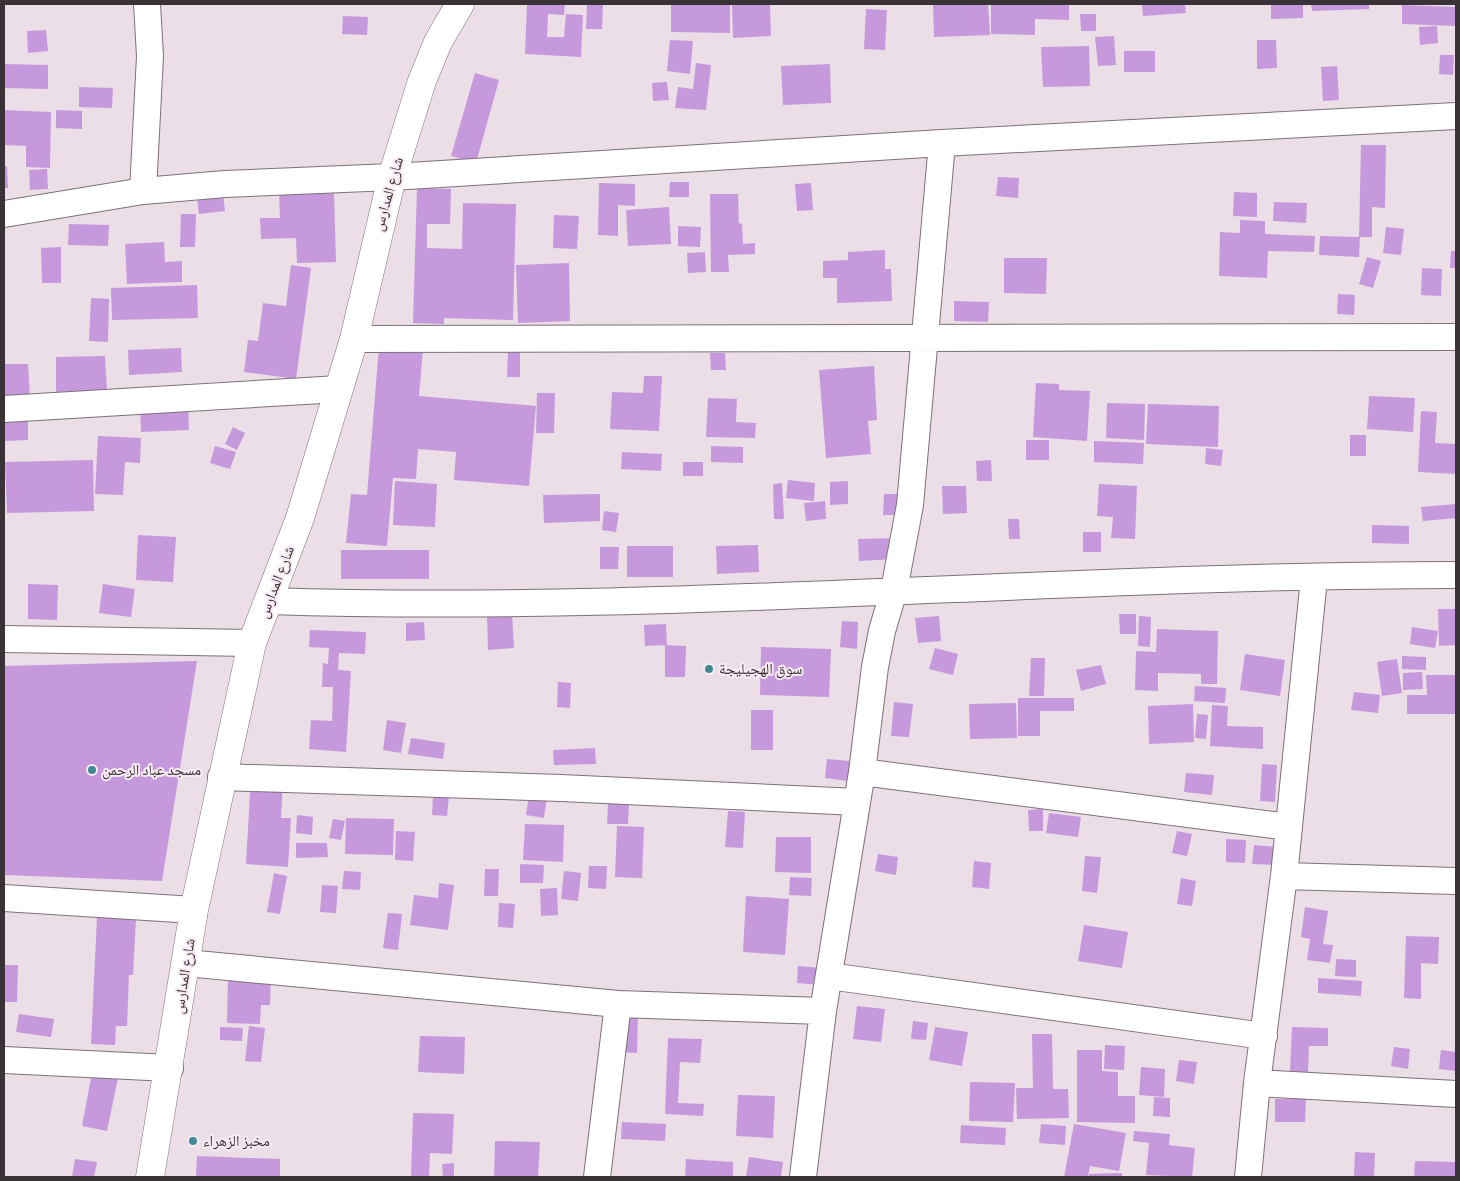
<svg xmlns="http://www.w3.org/2000/svg" width="1460" height="1181" viewBox="0 0 1460 1181" font-family="Barlow,'Noto Naskh Arabic',sans-serif">
<rect width="100%" height="100%" fill="#ecdee6"/>
<!-- building -->
<path fill="#c699dc" d="M527,4H565L564,15L548,14L547,37H564L566,14L583,15L581,57L525,54Z
M587,4H603L602,29H586Z
M671,4H730V33L671,32Z
M732,4H770L771,36L733,38Z
M933,4H988L990,35L934,37Z
M991,4H1069V20L1035,19V35L991,34Z
M1142,4H1185L1186,13L1143,16Z
M1271,4H1303V18L1271,19Z
M1311,4H1369V9L1312,11Z
M1402,5L1456,7V26L1402,24Z
M866,9L887,10L885,50L864,49Z
M1080,14H1096V31H1081Z
M343,16L368,17L367,35L342,34Z
M1437,26L1438,43L1420,45L1419,27Z
M46,30L48,51L28,53L27,31Z
M1114,36L1116,65L1098,66L1095,37Z
M670,40L693,41L690,74L667,71Z
M1257,40H1276L1277,68L1257,69Z
M1089,46L1090,86L1043,87L1041,47Z
M1124,51H1155V72H1124Z
M1440,55H1454L1453,75L1439,74Z
M696,63L711,65L706,110L675,108L678,87L693,89Z
M4,64L48,65V89L4,88Z
M830,64L831,103L783,105L781,66Z
M1337,66L1339,100L1323,101L1321,67Z
M475,73L499,80L476,163L451,156Z
M667,82L669,100L653,101L652,83Z
M79,87L113,88L112,108L79,107Z
M4,110L51,112L50,168L26,167V146L4,145Z
M56,110L82,111V129L56,128Z
M1361,145H1386L1385,208L1372,207V237H1359Z
M4,166H7L8,188H4Z
M47,169L48,189L30,190L29,170Z
M998,177L1019,178L1018,198L996,196Z
M670,182H689V197H669Z
M599,183L635,184V206L618,205V236L598,235Z
M811,183L813,210L797,211L795,184Z
M417,188L451,189L450,224H427V248L462,249L463,203L516,204L513,320L444,318V324L413,323Z
M1234,192L1257,193V217L1233,216Z
M334,193L336,262L297,263L296,238L261,239L260,218H280L279,194Z
M223,194L225,211L199,214L197,197Z
M710,194H738L739,224L742,223L743,244L755,243V254L728,255L729,272H711Z
M1274,202L1307,203L1306,223L1273,221Z
M669,207L671,244L628,246L626,210Z
M181,214H196L195,247H180Z
M554,215L579,216L577,249L553,248Z
M1240,220L1265,221V234L1315,236L1314,252L1268,251L1267,278L1219,276L1220,232L1240,233Z
M69,224L109,225L108,246L68,245Z
M678,226L701,227L700,247L678,246Z
M1386,227L1404,229L1401,255L1383,253Z
M1320,236L1360,237L1359,257L1319,255Z
M164,242L165,262L182,261V282L127,284L125,244Z
M61,247V283H42L41,248Z
M885,250V269H891L892,301L837,303V278H823V261L848,260V252Z
M1451,251H1456V268H1450Z
M705,252L706,272L688,273L687,253Z
M1367,257L1381,261L1373,288L1359,284Z
M1004,258H1047L1046,294L1004,293Z
M569,263L570,321L518,323L516,265Z
M291,265L311,268L296,379L244,372L248,340L258,341L263,303L286,306Z
M1422,268L1442,269L1441,296L1421,295Z
M197,285L198,318L112,320L111,288Z
M1338,294L1355,295L1354,315L1337,314Z
M91,298L109,299L108,342L89,341Z
M954,301L989,302L988,322L954,321Z
M379,346L423,349L419,396L536,406L529,486L454,480L456,452L418,449L416,479L393,478L387,546L346,543L351,494L367,495Z
M181,348L182,372L129,375L128,350Z
M508,351L520,352V377H507Z
M710,353H725L726,370H711Z
M105,356L107,391L56,392V357Z
M4,364H28L30,398L4,399Z
M874,366L877,420L868,421L871,454L826,458L819,370Z
M644,376H662L659,431L610,429L612,392L643,393Z
M1036,383L1059,384V390L1090,391L1087,441L1033,437Z
M537,393H555L554,433H536Z
M1369,396L1415,398L1413,432L1367,429Z
M708,398L737,399L736,422L756,423L755,438L706,437Z
M188,401L189,430L141,432L140,402Z
M1107,403L1145,404L1144,440L1106,438Z
M1148,404L1219,406L1218,447L1146,444Z
M1421,411L1437,412L1435,443L1456,444V474L1418,472Z
M4,421H28V440L5,441Z
M233,427L245,433L237,450L225,444Z
M1350,435H1366V456H1350Z
M98,436L141,438L140,463L125,462L123,495L95,494Z
M1026,440H1049V460H1026Z
M1094,441L1144,443L1143,464L1094,462Z
M215,446L236,452L230,469L210,463Z
M711,446L743,447V463L711,462Z
M1206,448L1223,450L1221,466L1205,464Z
M622,452L662,454L661,471L621,469Z
M93,460L94,511L7,513L5,462Z
M991,460L992,481H977L976,461Z
M683,462H703V476H683Z
M788,480L815,483L814,501L786,498Z
M395,481L437,484L435,527L393,525Z
M848,481V504L830,505V482Z
M782,483L784,519H774L773,484Z
M1099,484L1137,486L1135,539L1111,538L1113,517L1097,516Z
M942,486H966L967,513L943,514Z
M600,494V521L544,523L543,495Z
M884,494H902V515H883Z
M825,501L826,519L806,521L804,503Z
M1456,504V518L1423,521L1421,507Z
M604,511L619,513L616,532L602,530Z
M1008,519H1019L1020,539H1009Z
M1372,525L1409,526V544L1372,543Z
M1083,532H1101V552H1083Z
M138,535L176,537L173,582L136,580Z
M897,538V559L859,561L858,539Z
M758,545L759,572L717,574L716,546Z
M627,546H673V577H627Z
M600,547H619L618,569H600Z
M341,550H429V579H341Z
M28,584L58,585L57,620L28,619Z
M103,584L135,589L131,617L99,613Z
M1438,609H1456V645L1439,646Z
M512,614L514,648L488,650L487,615Z
M1119,614H1136V634H1120Z
M939,616L941,641L918,643L915,618Z
M1139,616L1151,617L1150,647L1138,646Z
M842,621L858,622L857,649L840,647Z
M424,622L425,640L406,641V623Z
M666,624L667,645L645,646L644,625Z
M1412,627L1438,631L1435,648L1410,644Z
M1157,629L1218,631L1217,684H1201V674L1158,673V691L1135,690L1136,651L1156,652Z
M310,630L366,632L365,654L339,653L338,670L351,671L346,752L309,749L311,720L332,721L333,687H322L323,663L328,664L329,648L309,647Z
M665,645L686,646L685,677H665Z
M761,647L831,649L829,697L760,695Z
M935,648L958,654L953,675L929,669Z
M1245,654L1285,660L1280,696L1240,690Z
M1402,656L1426,657V670L1402,669Z
M1031,658H1045L1044,696H1029Z
M1397,659L1402,693L1382,696L1377,662Z
M197,661L162,881L4,875V666Z
M1101,665L1106,684L1081,691L1076,670Z
M1422,672L1423,689L1403,690V673Z
M1426,675H1456V714H1407V695H1427Z
M558,682L571,683L570,708L557,707Z
M1195,686L1226,688L1225,703L1194,701Z
M1354,692L1380,695L1378,713L1351,710Z
M1018,698H1074V711H1040V736H1018Z
M894,702L913,704L909,737L891,736Z
M1016,703L1017,738L970,739L969,704Z
M1193,704L1194,742L1149,744L1148,706Z
M1212,705L1228,706L1227,726L1263,727V749L1210,746Z
M751,710H773V750H751Z
M1197,714L1208,715L1206,739L1195,738Z
M387,720L406,723L401,753L383,750Z
M411,738L445,743L443,759L408,754Z
M595,748L596,764L554,765L553,750Z
M827,759L850,761L848,781L825,778Z
M1262,764L1277,765L1275,802L1260,801Z
M1186,773L1214,775L1212,795L1184,792Z
M251,776L283,778L281,818H291L288,867L246,864Z
M529,795L547,797L544,818L526,815Z
M433,796H449L447,816L432,815Z
M608,804H629L628,824H607Z
M1043,809V831H1029L1028,810Z
M728,811L745,812L743,848L725,847Z
M1049,813L1081,817L1078,837L1046,833Z
M297,815L313,817L312,835L296,833Z
M346,818L394,819L393,855L345,854Z
M333,819L345,821L341,840L329,838Z
M525,824L564,825L563,862L523,860Z
M617,826L644,827L642,878L615,877Z
M396,831L415,832L413,861L395,860Z
M1177,831L1192,834L1187,856L1172,853Z
M776,837H811V873L775,872Z
M1226,839L1246,840L1245,863L1226,862Z
M296,843H327L328,857L296,858Z
M1254,845L1279,847L1277,865L1252,864Z
M878,854L898,857L896,875L875,871Z
M1085,856L1101,857L1097,893L1082,891Z
M974,861L991,863L989,889L972,887Z
M520,864L544,865L543,883H520Z
M589,866H607L606,889L588,888Z
M485,869H499L498,896H484Z
M344,871L361,872L360,890L342,889Z
M564,871L581,873L578,901L561,899Z
M274,873L287,876L280,914L267,912Z
M790,877L812,878L811,896L789,895Z
M1181,878L1196,881L1192,906L1177,904Z
M439,883L454,885L448,930L410,925L414,895L438,898Z
M322,885L338,886L336,913L320,912Z
M557,888L558,915L541,916L540,889Z
M746,896L789,899L785,955L743,952Z
M499,903L515,904L513,928L498,927Z
M1305,907L1328,911L1323,944L1333,945L1330,963L1307,960L1310,939L1301,937Z
M388,913L402,914L398,950L383,948Z
M97,917L136,919L133,975H129L127,1026H116L115,1045L91,1044Z
M1084,925L1128,932L1122,968L1078,961Z
M1406,936L1439,937L1438,964L1421,963V999L1404,998Z
M1336,959L1356,960V977L1335,976Z
M4,965H18L17,1002H4Z
M798,966L821,968L820,985L797,983Z
M228,975L271,976L270,1005H261L260,1024L227,1023Z
M1318,978L1362,981L1361,996L1318,993Z
M857,1006L885,1009L881,1042L853,1039Z
M618,1010H638L637,1053L616,1052Z
M19,1014L54,1019L51,1037L16,1032Z
M913,1021L928,1023L926,1040L911,1039Z
M249,1026L265,1028L261,1062L245,1061Z
M220,1027L243,1028L242,1041L220,1040Z
M935,1027L968,1032L962,1066L929,1060Z
M1292,1027L1328,1028V1046H1309L1308,1073L1290,1072Z
M1032,1034H1052L1053,1089H1068L1069,1118L1017,1119L1016,1088H1033Z
M420,1036L465,1037L464,1074L418,1072Z
M668,1038L702,1039L700,1063L680,1062L678,1103L704,1104L703,1116L665,1114Z
M1105,1045L1125,1046L1124,1070L1104,1069Z
M1394,1047L1410,1049L1408,1069L1391,1066Z
M1077,1050H1102V1071L1118,1072V1096H1135V1123L1077,1122Z
M1441,1050L1456,1052L1455,1071L1439,1069Z
M1179,1060L1197,1062L1194,1084L1176,1081Z
M1141,1067L1165,1069L1164,1097L1139,1095Z
M92,1073L118,1078L107,1131L82,1126Z
M970,1082L1015,1083L1013,1122L969,1121Z
M738,1095L775,1096L773,1138L736,1136Z
M1154,1097L1170,1098V1117L1153,1116Z
M1275,1099H1306L1305,1122H1275Z
M413,1113L454,1114L452,1154L430,1153L429,1177H411Z
M622,1122L666,1124L665,1141L621,1139Z
M1041,1124L1066,1126L1065,1145L1039,1143Z
M1074,1124L1126,1133L1119,1171L1090,1166L1088,1177H1064Z
M961,1125L1006,1128L1005,1145L960,1143Z
M1134,1131L1170,1134L1169,1145L1195,1148L1192,1177L1146,1175L1149,1143L1133,1141Z
M495,1141L540,1142L538,1177H494Z
M1355,1152L1375,1153L1374,1177H1354Z
M197,1156L280,1159V1177H196Z
M749,1157L783,1162L781,1177H746Z
M75,1159L97,1162L94,1177H72Z
M686,1159L733,1162V1177H685Z
M1415,1161L1456,1162V1177H1414Z
M454,1163V1177H443L442,1164Z
M1122,1173V1177H1089V1174Z"/>
<g fill="none" stroke-linecap="round" stroke-linejoin="round">
<defs>
<path id="street" d="M143,191L150,56L147,4
M4,214L143,191L225,184L392,177L942,143L1456,116
M354,339L1456,337
M4,409L339,389
M269,601C665,614 1060,575 1456,575
M4,639L252,643
M862,772L1289,827
M221,777L561,788L857,802
M1284,876L1456,881
M4,898L194,910
M186,963L618,1004L823,1011
M829,976L1264,1036
M4,1060L170,1068
M1257,1083L1456,1094
M597,1177L618,1004
M803,1177L823,1011L862,772L875,667L882,631L894,590L910,505L942,143
M1248,1177L1257,1083L1284,876L1314,578"/>
<path id="secondary" d="M150,1177L194,910L252,643L300,518L339,389L354,339L392,177L422,81L438,42L460,4"/>
</defs>
<!-- street casing -->
<use href="#street" stroke="#7e7179" stroke-width="28"/>
<!-- secondary casing -->
<use href="#secondary" stroke="#7e7179" stroke-width="29"/>
<!-- street -->
<use href="#street" stroke="#fff" stroke-width="26"/>
<!-- secondary -->
<use href="#secondary" stroke="#fff" stroke-width="28"/>
</g>
<!-- markers -->
<g fill="#428892" stroke="#f9ebf3" stroke-width="2">
<circle cx="709" cy="669" r="5"/>
<circle cx="92" cy="770" r="5"/>
<circle cx="193" cy="1141" r="5"/>
</g>
<g text-anchor="middle" stroke-width="4" stroke-linejoin="round" paint-order="stroke">
<!-- street labels -->
<g font-size="15" fill="#393337" stroke="#f9ebf3">
<text transform="translate(388 194) rotate(-74)" y="5">شارع المدارس</text>
<text transform="translate(276 582) rotate(-69)" y="5">شارع المدارس</text>
<text transform="translate(184 976) rotate(-81)" y="5">شارع المدارس</text>
</g>
<!-- poi labels -->
<g font-size="15" fill="#393337" stroke="#f9ebf3" text-anchor="start">
<text x="719" y="674">سوق الهجيليجة</text>
<text x="102" y="775">مسجد عباد الرحمن</text>
<text x="203" y="1146">مخبز الزهراء</text>
</g>
</g>
<!-- border -->
<rect width="1460" height="1181" fill="none" stroke="#393337" stroke-width="10"/>
</svg>
